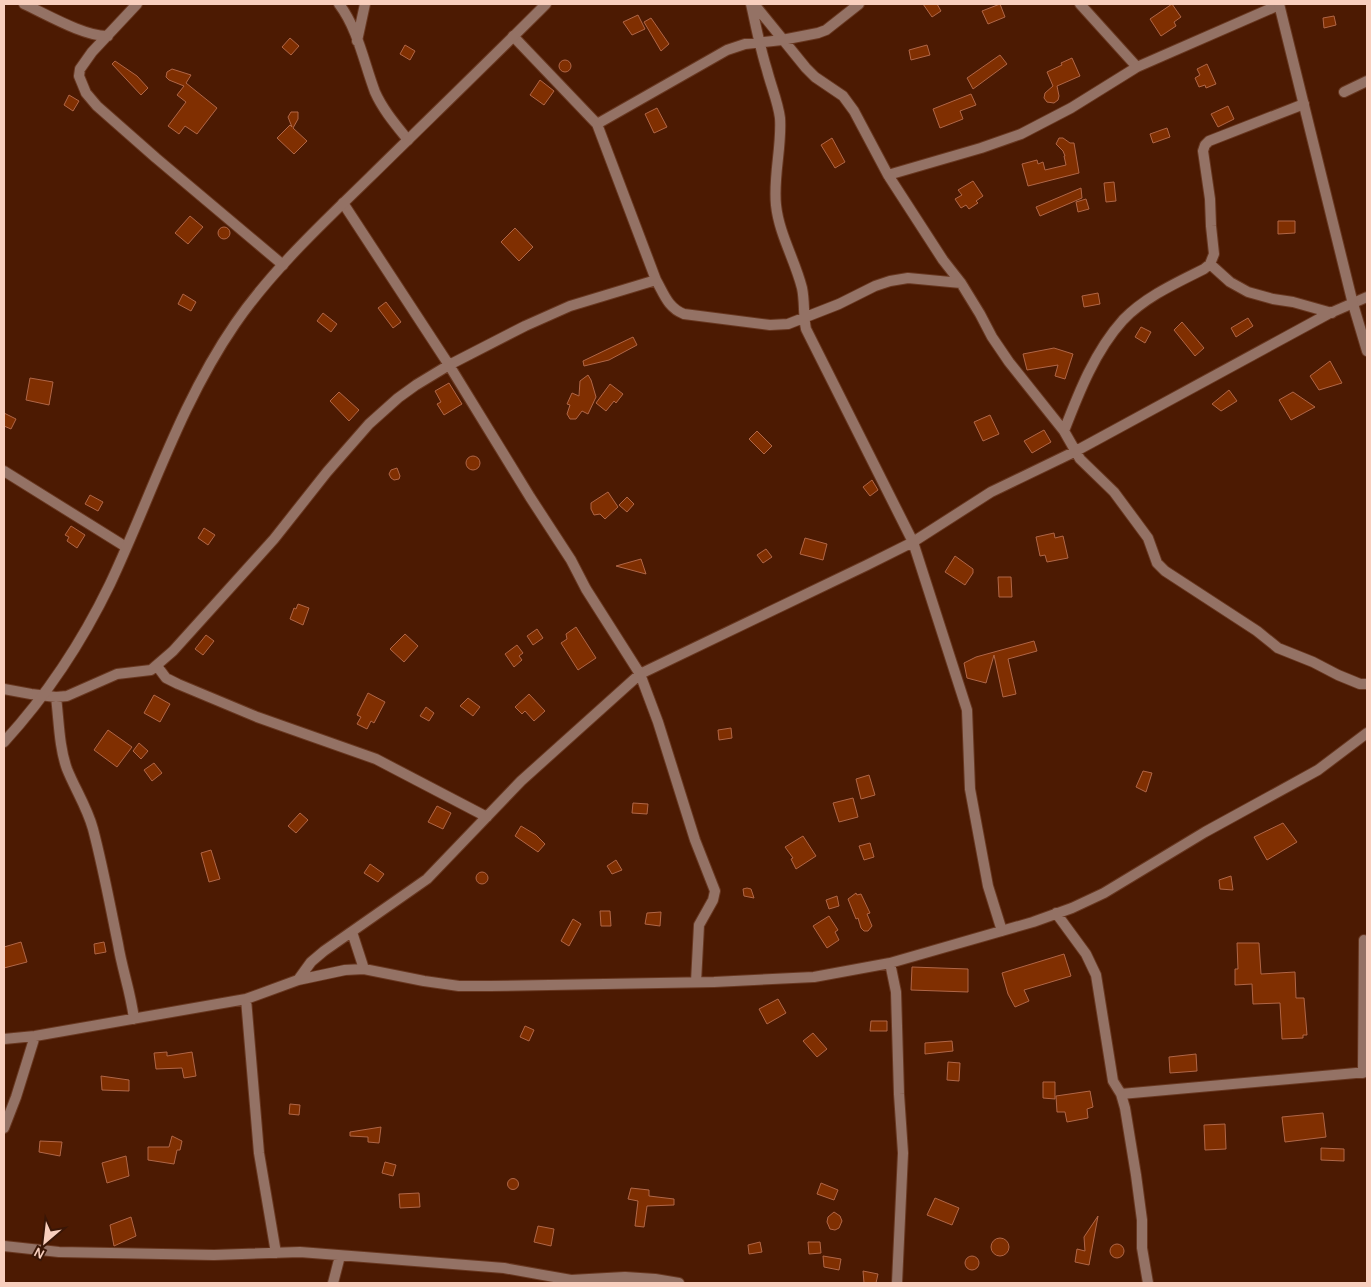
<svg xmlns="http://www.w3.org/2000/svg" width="1371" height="1287" viewBox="0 0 1371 1287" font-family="Karla,sans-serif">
<rect width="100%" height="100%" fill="#4c1a02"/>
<!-- building -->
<path fill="#802f01" stroke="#b06647" d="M923,4H937L941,11L932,17Z
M1000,4L1005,17L988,24L982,11Z
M1172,4L1181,17L1174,22L1176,26L1161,36L1150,19Z
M638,15L645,29L632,35L623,22Z
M1334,16L1336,25L1324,28L1323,18Z
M651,18L669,44L661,51L644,22Z
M290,38L299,46L291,55L282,47Z
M405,45L415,51L410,60L400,54Z
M927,45L930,55L911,60L909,50Z
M1000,55L1007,64L973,89L967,78Z
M1072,58L1080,76L1057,86L1059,96L1058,100L1054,103L1047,102L1044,98L1045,93L1053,86L1047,72L1062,65L1061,63Z
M559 66a6 6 0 1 1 12 0a6 6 0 1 1-12 0Z
M115,61L137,76L148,88L141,95L112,64Z
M1207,64L1216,84L1206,88L1205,85L1199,87L1195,78L1200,75L1197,69Z
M172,69L191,75L186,83L217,108L197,134L185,126L179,134L168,126L186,102L177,95L184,86L169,80L166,77L167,72Z
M540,80L554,91L544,105L530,95Z
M971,94L976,105L960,111L963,119L940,128L933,109Z
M69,95L79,101L73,111L64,105Z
M1228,106L1234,119L1218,127L1211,114Z
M657,108L667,127L654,133L645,114Z
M291,112H298V119L293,128L307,141L294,154L277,138L290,125L292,127L288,117Z
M1167,128L1170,137L1153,143L1150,134Z
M832,138L845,162L835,168L821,145Z
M1059,138H1063L1070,143H1074L1079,173L1028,186L1022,164L1037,160L1038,164L1043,162L1045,170L1066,165L1064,156H1065L1063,151L1056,144Z
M973,181L983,196L976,201L978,203L969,209L966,205L961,208L955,199L962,195L958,190Z
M1114,182L1116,201L1106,202L1104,183Z
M1081,188L1082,198L1040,216L1036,207Z
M1086,199L1089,209L1078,212L1076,202Z
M190,216L203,227L188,244L175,233Z
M1278,221H1295V233L1278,234Z
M218 233a6 6 0 1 1 12 0a6 6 0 1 1-12 0Z
M515,228L533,247L519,261L501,242Z
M1098,293L1100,304L1084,307L1082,296Z
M183,294L196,302L191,311L178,304Z
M386,302L401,322L393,328L378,308Z
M323,313L337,324L331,332L317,321Z
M1248,318L1253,326L1236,337L1231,328Z
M1182,322L1204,348L1195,356L1174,330Z
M1141,327L1151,332L1145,343L1135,337Z
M633,337L637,345L609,360L584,366L583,361Z
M1054,348L1073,354L1065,379L1055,376L1058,365L1027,370L1023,354Z
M1330,361L1342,383L1319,390L1310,376Z
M588,375L591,380L596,397L588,414L582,411L576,419H570L567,414L570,405L567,404L572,393L579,396L580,381Z
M30,378L53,382L49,405L26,400Z
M449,383L462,404L444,415L437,404L441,402L435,391Z
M610,384L623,394L616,403L614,401L606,411L596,403Z
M1229,390L1237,401L1221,411L1212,404Z
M339,392L359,410L349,421L330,401Z
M1293,392L1315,407L1291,420L1279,400Z
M4,413L16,419L11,429L4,426Z
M990,415L999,434L983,441L974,422Z
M1044,430L1051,442L1032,453L1024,441Z
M757,431L772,446L764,454L749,439Z
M466 463a7 7 0 1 1 14 0a7 7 0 1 1-14 0Z
M397,468L400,476L399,479L394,480L391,478L389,474L391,470Z
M872,480L878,490L870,496L863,487Z
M608,492L618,507L605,519L600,514L594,515L591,509V503Z
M90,495L103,502L98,511L85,504Z
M627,497L634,504L627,512L619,505Z
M71,526L85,535L77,548L67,541L69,537L65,535Z
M204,528L215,535L208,545L198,538Z
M1054,533L1055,538L1063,536L1068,558L1047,562L1045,555L1040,556L1036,537Z
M805,538L827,544L823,560L800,554Z
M766,549L772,557L763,563L757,555Z
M955,556L973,569V573L965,585L945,572Z
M641,559L646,574L616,566Z
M998,577H1011L1012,597H999Z
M298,604L309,608L303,625L290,619L294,608L296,609Z
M576,627L596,658L578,670L561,643L567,639L566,634Z
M537,629L543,638L533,645L527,636Z
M405,634L418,646L404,662L390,649Z
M206,635L214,641L203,655L195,649Z
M1034,641L1037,651L1008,659L1016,694L1003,697L994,655L986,683L967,678L964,663L976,657Z
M517,645L523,653L519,656L522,660L514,667L505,654Z
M368,693L385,702L374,723L371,721L367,729L357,724L361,717L357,715Z
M529,694L545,711L534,721L525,711L522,714L515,707Z
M154,695L170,704L160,722L144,713Z
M468,698L480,707L473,716L460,706Z
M426,707L434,713L429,721L420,716Z
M731,728L732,738L719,740L718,730Z
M108,730L132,747L117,767L94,750Z
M139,743L148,751L141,759L133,751Z
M154,763L162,773L152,781L144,770Z
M1143,771L1152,773L1146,792L1136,787Z
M869,775L875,795L861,799L856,779Z
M853,798L858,817L839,822L833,803Z
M633,803L648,804L647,814L632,813Z
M437,806L451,813L443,829L428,822Z
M300,813L308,820L296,833L288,826Z
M1283,823L1297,842L1267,860L1254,837Z
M521,826L536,835L545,844L538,852L515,836Z
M803,836L816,856L796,869L791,859L793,858L785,847Z
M870,843L874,857L864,860L859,846Z
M211,850L220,879L209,882L201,853Z
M616,860L622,870L612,874L607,866Z
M370,864L384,874L378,882L364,873Z
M476 878a6 6 0 1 1 12 0a6 6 0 1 1-12 0Z
M1231,876L1233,890L1220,889L1219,880Z
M747,888L751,889L754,898L744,896L743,889Z
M856,893L857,895L861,894L870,913L867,914L872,926L868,931H864L861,928L858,918L856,919L848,899Z
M837,896L839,906L829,909L826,900Z
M600,911H610L611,926H601Z
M661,912L660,926L645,924L647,913Z
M829,916L838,930L835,932L839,940L827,948L813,926Z
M573,919L581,924L569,946L561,941Z
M21,942L27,962L4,968V947Z
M104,942L106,952L95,954L94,944Z
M1237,943H1259L1261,974L1295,972L1296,998H1304L1307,1035H1303V1038L1282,1039L1280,1003L1253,1004L1252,984L1235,985V969H1238Z
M1064,954L1071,976L1024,990L1029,1001L1015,1007L1008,994L1002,973Z
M912,967L968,969V992L911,990Z
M778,999L786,1013L767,1024L759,1009Z
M871,1021H887V1031H870Z
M525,1026L534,1030L529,1041L520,1037Z
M813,1033L827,1049L817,1057L803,1041Z
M952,1041L953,1051L925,1054V1043Z
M167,1052V1056L192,1052L196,1076L184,1078L182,1068L156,1069L154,1053Z
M1196,1054L1197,1071L1170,1073L1169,1057Z
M948,1062L960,1063L959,1081L947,1080Z
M101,1076L129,1080V1091L102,1090Z
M1043,1082H1055V1099L1043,1098Z
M1090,1091L1093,1107L1087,1109L1088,1118L1067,1122L1065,1112H1057L1056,1096Z
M290,1104L300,1105L299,1115L289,1114Z
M1323,1113L1326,1137L1285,1142L1282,1117Z
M1225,1124L1226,1149L1205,1150L1204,1125Z
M381,1127L379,1143L368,1142V1137L350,1136V1132Z
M172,1136L182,1141L180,1150H177L174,1164L148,1160V1147H169Z
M40,1141L62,1142L60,1156L39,1152Z
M1321,1148L1344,1149V1161L1321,1160Z
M126,1156L129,1176L107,1183L102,1163Z
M385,1162L396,1165L393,1176L382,1173Z
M507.5 1184a5.5 5.5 0 1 1 11 0a5.5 5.5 0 1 1-11 0Z
M821,1183L838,1190L834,1200L817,1194Z
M631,1188L649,1190V1196L674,1199V1205L647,1206L644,1227L635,1226L638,1201L628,1199Z
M419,1193L420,1207L400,1208L399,1194Z
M935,1198L959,1208L952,1225L927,1215Z
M834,1212L840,1216L842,1221L839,1228L835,1230L830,1229L827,1222L828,1217Z
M1098,1216L1089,1265L1075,1262L1077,1249L1085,1251L1084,1237Z
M131,1217L136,1236L114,1246L110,1225Z
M538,1226L554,1229L551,1246L534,1242Z
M991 1247a9 9 0 1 1 18 0a9 9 0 1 1-18 0Z
M760,1242L762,1252L749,1254L748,1245Z
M808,1242H820L821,1253L809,1254Z
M1110 1251a7 7 0 1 1 14 0a7 7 0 1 1-14 0Z
M965 1263a7 7 0 1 1 14 0a7 7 0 1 1-14 0Z
M823,1256L841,1259L839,1270L824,1267Z
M863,1271L878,1274L876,1283H864Z"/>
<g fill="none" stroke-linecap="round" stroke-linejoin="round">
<defs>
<path id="minor" d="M24,4C46,14 85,37 108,36
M137,4L92,52L80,69L79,76L86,93L97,106L156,158L283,265
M339,4C358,29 364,63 375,92C383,110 396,125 408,140
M751,4C756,26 760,48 767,70C771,86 778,102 780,118C782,147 773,176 776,205C779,234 795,260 802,288C805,302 803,316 806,329L913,542L967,710L970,789L988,886L1002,931
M754,4L806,68L815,77L843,96L854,111L888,175L943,260L961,283L980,314L992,337L1009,362L1064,431L1080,459L1114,492L1134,519L1148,538L1157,563L1165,571L1257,631L1278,648L1313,662L1338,675L1360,684H1367
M1080,4L1137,67
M357,41L365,4
M1344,92L1367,81
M597,124L727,50L745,44L782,40L818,33L826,30L859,4
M888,175L981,148L1021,134L1071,108L1137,67L1279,5
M343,203L449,365L530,497L571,560L586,589L640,674L658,722L695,840L715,891L713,900L699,925L696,982
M1210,264L1230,282L1248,292L1273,299L1293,302L1332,313
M656,280C664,294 668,308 684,314L770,325L788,324L839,304L875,286L890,281L908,278L961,283
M1064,431C1079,392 1095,351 1123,320C1145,297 1176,283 1204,269L1210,264L1214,254L1211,226L1210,199L1203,151L1205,145L1209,141L1304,104
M4,471L126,547
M157,666L166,678L178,684L257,717L376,759L487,817
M4,689L31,694L56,697L67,696L117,674L151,670L173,651L274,539L327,472L369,424L398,398L416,385L449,365L525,326L570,306L656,280L597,124L513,36
M56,697C59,721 59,747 67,769C75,789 87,807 93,829C103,867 110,905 118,944C122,969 131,993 134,1019
M1056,913L1086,954L1096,975L1113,1081L1121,1094L1125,1108L1136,1175L1142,1220V1248L1148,1283
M352,932L364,969
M890,963L896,992L899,1094L903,1153L897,1283
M298,980L311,962L324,951L427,879L521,781L640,674L867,565L913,542L991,492L1076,451L1328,314L1367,297
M246,999L259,1153L276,1253
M4,1039L35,1036L246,999L298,980L345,970L364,969L424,981L459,986H490L714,982L814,977L890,963L1033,922L1072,908L1104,893L1205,832L1318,770L1367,733
M1363,1073L1364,940
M1121,1094L1367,1072
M4,1128L16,1097L35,1036
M4,1246L59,1252L214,1255L300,1252L504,1268L571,1280L625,1277L655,1279L679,1283
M333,1283L340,1256"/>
<path id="tertiary" d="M1279,4L1353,304L1367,351
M4,742C47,695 82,642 110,584C151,497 180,404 235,324C272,270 323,223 370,177C429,119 488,62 546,4"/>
</defs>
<!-- minor casing -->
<use href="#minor" stroke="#683720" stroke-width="12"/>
<!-- tertiary casing -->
<use href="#tertiary" stroke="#683720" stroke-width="12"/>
<!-- minor -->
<use href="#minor" stroke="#947265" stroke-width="10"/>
<!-- tertiary -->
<use href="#tertiary" stroke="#947265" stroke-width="10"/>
</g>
<!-- border -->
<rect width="1371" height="1287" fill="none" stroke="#f8cfbe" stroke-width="10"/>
<!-- north arrow -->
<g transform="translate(45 1242) rotate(208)" stroke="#3a1606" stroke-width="4" paint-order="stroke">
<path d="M0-4L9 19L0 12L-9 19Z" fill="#f8cfbe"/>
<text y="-8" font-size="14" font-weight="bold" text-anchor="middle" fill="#f8cfbe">N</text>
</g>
</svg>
